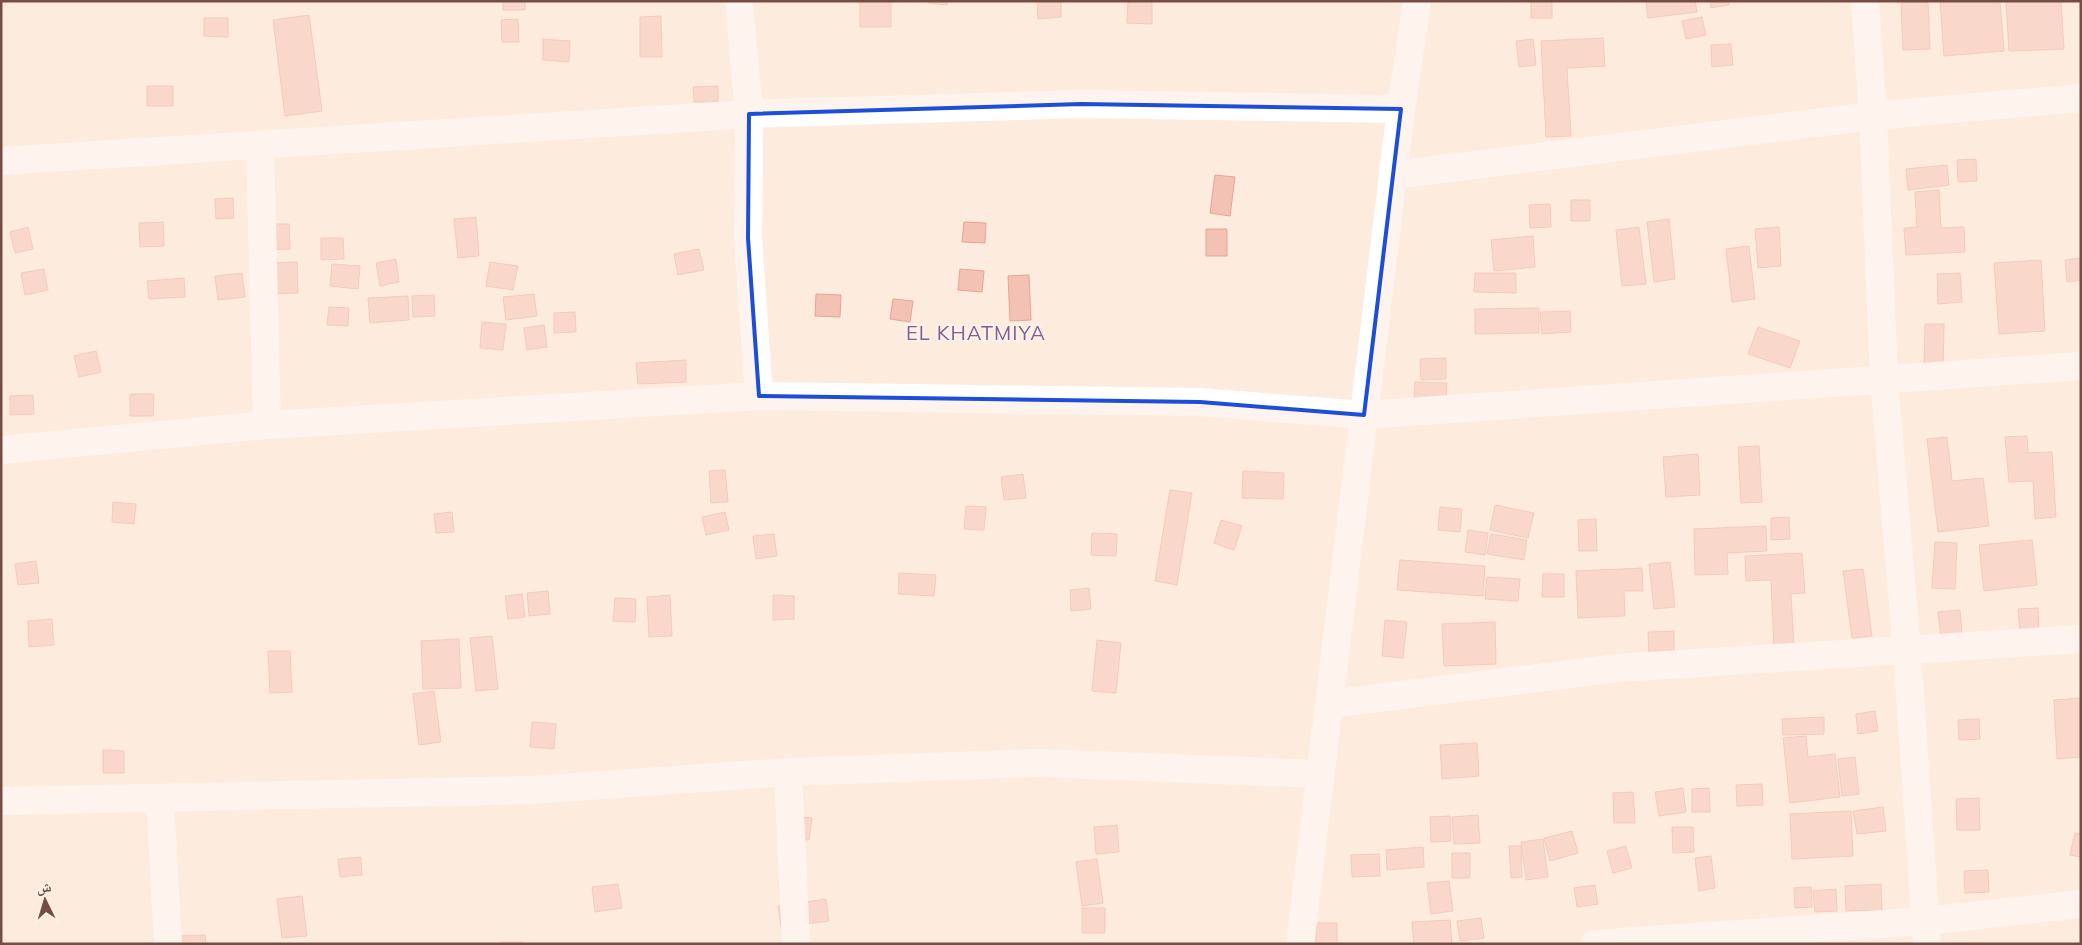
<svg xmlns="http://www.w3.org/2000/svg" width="2082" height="945" viewBox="0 0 2082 945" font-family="Mulish,'Noto Naskh Arabic',sans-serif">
<rect width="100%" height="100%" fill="#fdebde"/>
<!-- building -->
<path fill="#f4c2b4" stroke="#e8a493" d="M503,1H525V10H503Z
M860,1H891V27H860Z
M928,1H948L947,5L928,3Z
M1037,1H1061V17L1038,19Z
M1128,1H1152V24L1127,23Z
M1531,1H1552V18H1531Z
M1646,1H1695L1697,12L1648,18Z
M1710,1H1729V5L1711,8Z
M1940,1H2000L2004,51L1944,56Z
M2006,1H2061L2064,49L2009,51Z
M1928,2L1930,49L1903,50L1901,3Z
M309,15L322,111L285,116L273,20Z
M661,16L662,57H640V17Z
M1702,17L1706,35L1686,39L1682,21Z
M204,18H228V37L204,36Z
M518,19L519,42H502L501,20Z
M1603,38L1605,66L1567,68L1571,136L1546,137L1541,41Z
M543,39L570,41L569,62L543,60Z
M1533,39L1536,65L1519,67L1516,41Z
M1731,44L1733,65L1712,67L1711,45Z
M147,86H173V106H147Z
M718,86V102H694L693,87Z
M1976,159L1977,181L1958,182L1957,160Z
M1947,165L1949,185L1908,190L1906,169Z
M1215,175L1235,177L1230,216L1210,213Z
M1939,190L1941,228L1964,227L1965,252L1906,255L1904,228L1917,227L1915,192Z
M233,198L234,218L216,219L215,199Z
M1571,200H1590V221H1571Z
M1550,204L1551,227L1530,228L1529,205Z
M476,217L479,256L458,258L454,219Z
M1669,219L1675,279L1654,282L1647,222Z
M163,222L164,246L140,247L139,223Z
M964,222L986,223L985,243L962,242Z
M262,224H289L290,249L264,250Z
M28,227L33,249L15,253L10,232Z
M1639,227L1646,284L1622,286L1616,230Z
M1779,227L1781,266L1758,268L1755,229Z
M1206,229H1227V256H1206Z
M1533,236L1535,267L1494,271L1491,240Z
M321,238H343L344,259L321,260Z
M1749,246L1755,299L1732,302L1726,249Z
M699,249L704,270L678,275L674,254Z
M2081,258V280L2067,282L2065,260Z
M396,259L399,282L380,286L376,263Z
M2041,260L2045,331L1999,334L1994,263Z
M297,262L298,293L272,294L271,263Z
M490,262L518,266L513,290L486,286Z
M332,264L360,266L358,289L330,286Z
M44,269L48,290L25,295L21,273Z
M960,269L984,271L982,292L958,290Z
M242,273L245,297L218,300L215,276Z
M1475,273H1516V293L1474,292Z
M1960,273L1962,302L1938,304L1937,274Z
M1029,275L1031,320L1010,321L1008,276Z
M184,278L185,297L149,299L147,281Z
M534,294L537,316L506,320L503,297Z
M816,294L841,295L840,317L815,316Z
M434,295L435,316L413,317L412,296Z
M408,296L409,320L370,323L368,298Z
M893,299L913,301L910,322L890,319Z
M329,307L349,308L348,326L327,325Z
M1539,308V333L1475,334V309Z
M1570,311L1571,332L1542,334L1540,312Z
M575,312L576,332L554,333V313Z
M482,322L506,324L503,350L480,348Z
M1925,324H1944L1943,369L1924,368Z
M544,325L547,347L527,350L524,328Z
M1758,327L1800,341L1790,368L1748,354Z
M96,351L101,372L79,377L74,356Z
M1446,358V379L1421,380L1420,359Z
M686,360V382L638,384L636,363Z
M1415,382L1447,383L1446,402L1414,401Z
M130,394H154L153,416H130Z
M33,395L34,414L10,415V396Z
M2027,436L2028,453L2052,452L2056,517L2035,519L2033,481L2009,482L2005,437Z
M1947,437L1952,481L1983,478L1989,526L1938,532L1927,439Z
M1759,446L1762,502L1741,503L1738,447Z
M1698,454L1700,495L1666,497L1663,457Z
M725,470L728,502L711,503L709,471Z
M1243,471L1284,473L1283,499L1242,498Z
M1023,474L1026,498L1004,500L1001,477Z
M1170,490L1192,493L1177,585L1155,581Z
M113,502L136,504L134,524L112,522Z
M1495,505L1534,513L1528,538L1490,530Z
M966,506L986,507L984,530L964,529Z
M1440,507L1462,509L1460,532L1438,530Z
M452,512L454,532L436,533L434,514Z
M725,512L729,530L706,535L702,517Z
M1789,517L1790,539L1771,540V518Z
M1596,519L1597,551H1579L1578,520Z
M1221,520L1242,526L1234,550L1214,543Z
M1766,526L1767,551L1727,553L1728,574L1695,575L1694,529Z
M1468,530L1488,533L1485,555L1465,552Z
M1092,533L1117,534L1116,556L1091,555Z
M774,534L777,556L756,559L753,536Z
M1491,534L1527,540L1524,560L1487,554Z
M2032,540L2037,585L1984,591L1979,545Z
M1935,542L1957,543L1955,589L1932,588Z
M1802,553L1805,593L1791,594L1794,646L1774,647L1771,580L1746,581L1745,556Z
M1400,560L1485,566L1483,596L1397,590Z
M36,561L39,583L18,585L15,564Z
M1670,562L1675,607L1654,609L1649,564Z
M1642,568L1643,591H1624L1625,616L1578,618L1576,571Z
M1863,569L1872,636L1852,638L1843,571Z
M899,573L936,575L934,596L898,594Z
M1543,574H1564V597H1542Z
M1487,577L1520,579L1518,601L1485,599Z
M1089,588L1091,609L1071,611L1070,590Z
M548,591L550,614L529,616L527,593Z
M522,594L525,617L508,619L505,596Z
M670,595L672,636L649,637L647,597Z
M773,595L794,596V619L773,620Z
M615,598L636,599L635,622L613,621Z
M2038,608L2039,631L2020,632L2018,609Z
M1960,610L1962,635L1941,638L1938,612Z
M52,619L54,645L29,647L28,621Z
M1385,620L1407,622L1403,658L1382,656Z
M1495,622L1496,664L1444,666L1442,624Z
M1674,631V657H1649L1648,632Z
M492,636L498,689L476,691L470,638Z
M459,639L461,688L423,689L421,641Z
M1097,640L1121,643L1116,693L1092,691Z
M268,651H290L292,692L270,693Z
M434,691L441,742L419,745L413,694Z
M2081,698V757L2057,759L2054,700Z
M1875,711L1878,731L1858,734L1856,714Z
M1824,717V734L1783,735L1782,719Z
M1979,719L1980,739L1959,740L1958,720Z
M532,722L556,724L554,749L530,747Z
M1806,736L1808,757L1835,754L1840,797L1790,803L1783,738Z
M1477,743L1479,776L1442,779L1440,745Z
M103,750L124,751V773H103Z
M1855,757L1859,794L1842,796L1838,759Z
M1762,784L1763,805L1737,806L1736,785Z
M1683,788L1686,812L1659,816L1655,792Z
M1709,788L1710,812H1692V789Z
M1633,792L1635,823H1614L1613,793Z
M1979,798L1980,830H1957L1956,799Z
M1883,807L1886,831L1857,834L1853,811Z
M1851,811L1853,856L1792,859L1790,814Z
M788,815L812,818L809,840L786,838Z
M1478,815L1480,843L1454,844L1452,817Z
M1450,816L1451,841L1431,842L1430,817Z
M1117,825L1119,852L1096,854L1094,827Z
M1672,827H1693L1694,852L1673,853Z
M1572,831L1578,853L1550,861L1544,838Z
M2075,833L2081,834V857L2070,855Z
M1543,839L1548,877L1526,880L1521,842Z
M1509,846H1521L1522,877L1511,878Z
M1626,846L1632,868L1613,873L1607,851Z
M1423,847L1424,867L1387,870L1386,850Z
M1452,853H1470V878H1452Z
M1379,854L1380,876L1352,877L1351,855Z
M1711,856L1715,888L1699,891L1695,858Z
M361,857L362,875L340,877L338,859Z
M1097,859L1103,903L1082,906L1076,862Z
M1988,870L1989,892L1965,893L1964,871Z
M1449,881L1453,911L1431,914L1427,883Z
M618,884L622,908L595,912L592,887Z
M1881,884L1882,910L1846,911L1845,886Z
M1595,885L1598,904L1577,907L1574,888Z
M1811,887L1812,907L1795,908L1794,888Z
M1836,889L1837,911L1815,912L1813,891Z
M302,896L307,936L282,938L277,899Z
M826,899L829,921L781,927L778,906Z
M1082,908H1105V933H1082Z
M1481,918L1484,938L1460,941L1457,921Z
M1450,920L1452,944H1414L1412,922Z
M1316,923H1337V944H1316Z
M205,935L206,944H181L180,936Z
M500,942H523V944H500Z"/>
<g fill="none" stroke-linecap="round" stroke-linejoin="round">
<!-- street -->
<path stroke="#fff" stroke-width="28" d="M739,1L749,114L748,238L759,396
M1865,1L1873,116L1884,379L1907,651L1927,944
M260,145L267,425
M1,161L749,114L1081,104L1401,109
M1393,175L1873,116L2081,98
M1,450L267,425L759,396L1200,402L1364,415L2081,366
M1329,704L1618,668L2081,639
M788,772L796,944
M160,799L168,944
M1,801L533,790L788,772L1040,763L1320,774
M1594,944L1925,921L2081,904"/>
<!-- secondary -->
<path stroke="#fff" stroke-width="28" d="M1300,944L1401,109L1417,1"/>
</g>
<!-- marked area -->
<path d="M0 0H2082V945H0ZM1081,104L1401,109L1364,415L1200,402L759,396L748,238L749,114Z" fill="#fdebde" fill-opacity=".55" fill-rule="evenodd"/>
<path fill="none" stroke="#1d4ed8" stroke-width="4" stroke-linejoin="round" d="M1081,104L1401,109L1364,415L1200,402L759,396L748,238L749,114Z"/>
<g text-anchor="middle" stroke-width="5" stroke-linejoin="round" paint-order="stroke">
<!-- quarter labels -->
<g font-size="20" letter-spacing="1" fill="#7b6098" stroke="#fff0e5">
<text x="976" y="340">EL KHATMIYA</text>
</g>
</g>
<!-- border -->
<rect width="2082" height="945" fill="none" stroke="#744d45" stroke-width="5"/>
<!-- north arrow -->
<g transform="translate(45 900) rotate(355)" stroke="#fff0e5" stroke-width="4" paint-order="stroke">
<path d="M0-4L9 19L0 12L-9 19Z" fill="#744d45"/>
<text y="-8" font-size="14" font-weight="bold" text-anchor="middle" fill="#744d45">ش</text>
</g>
</svg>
